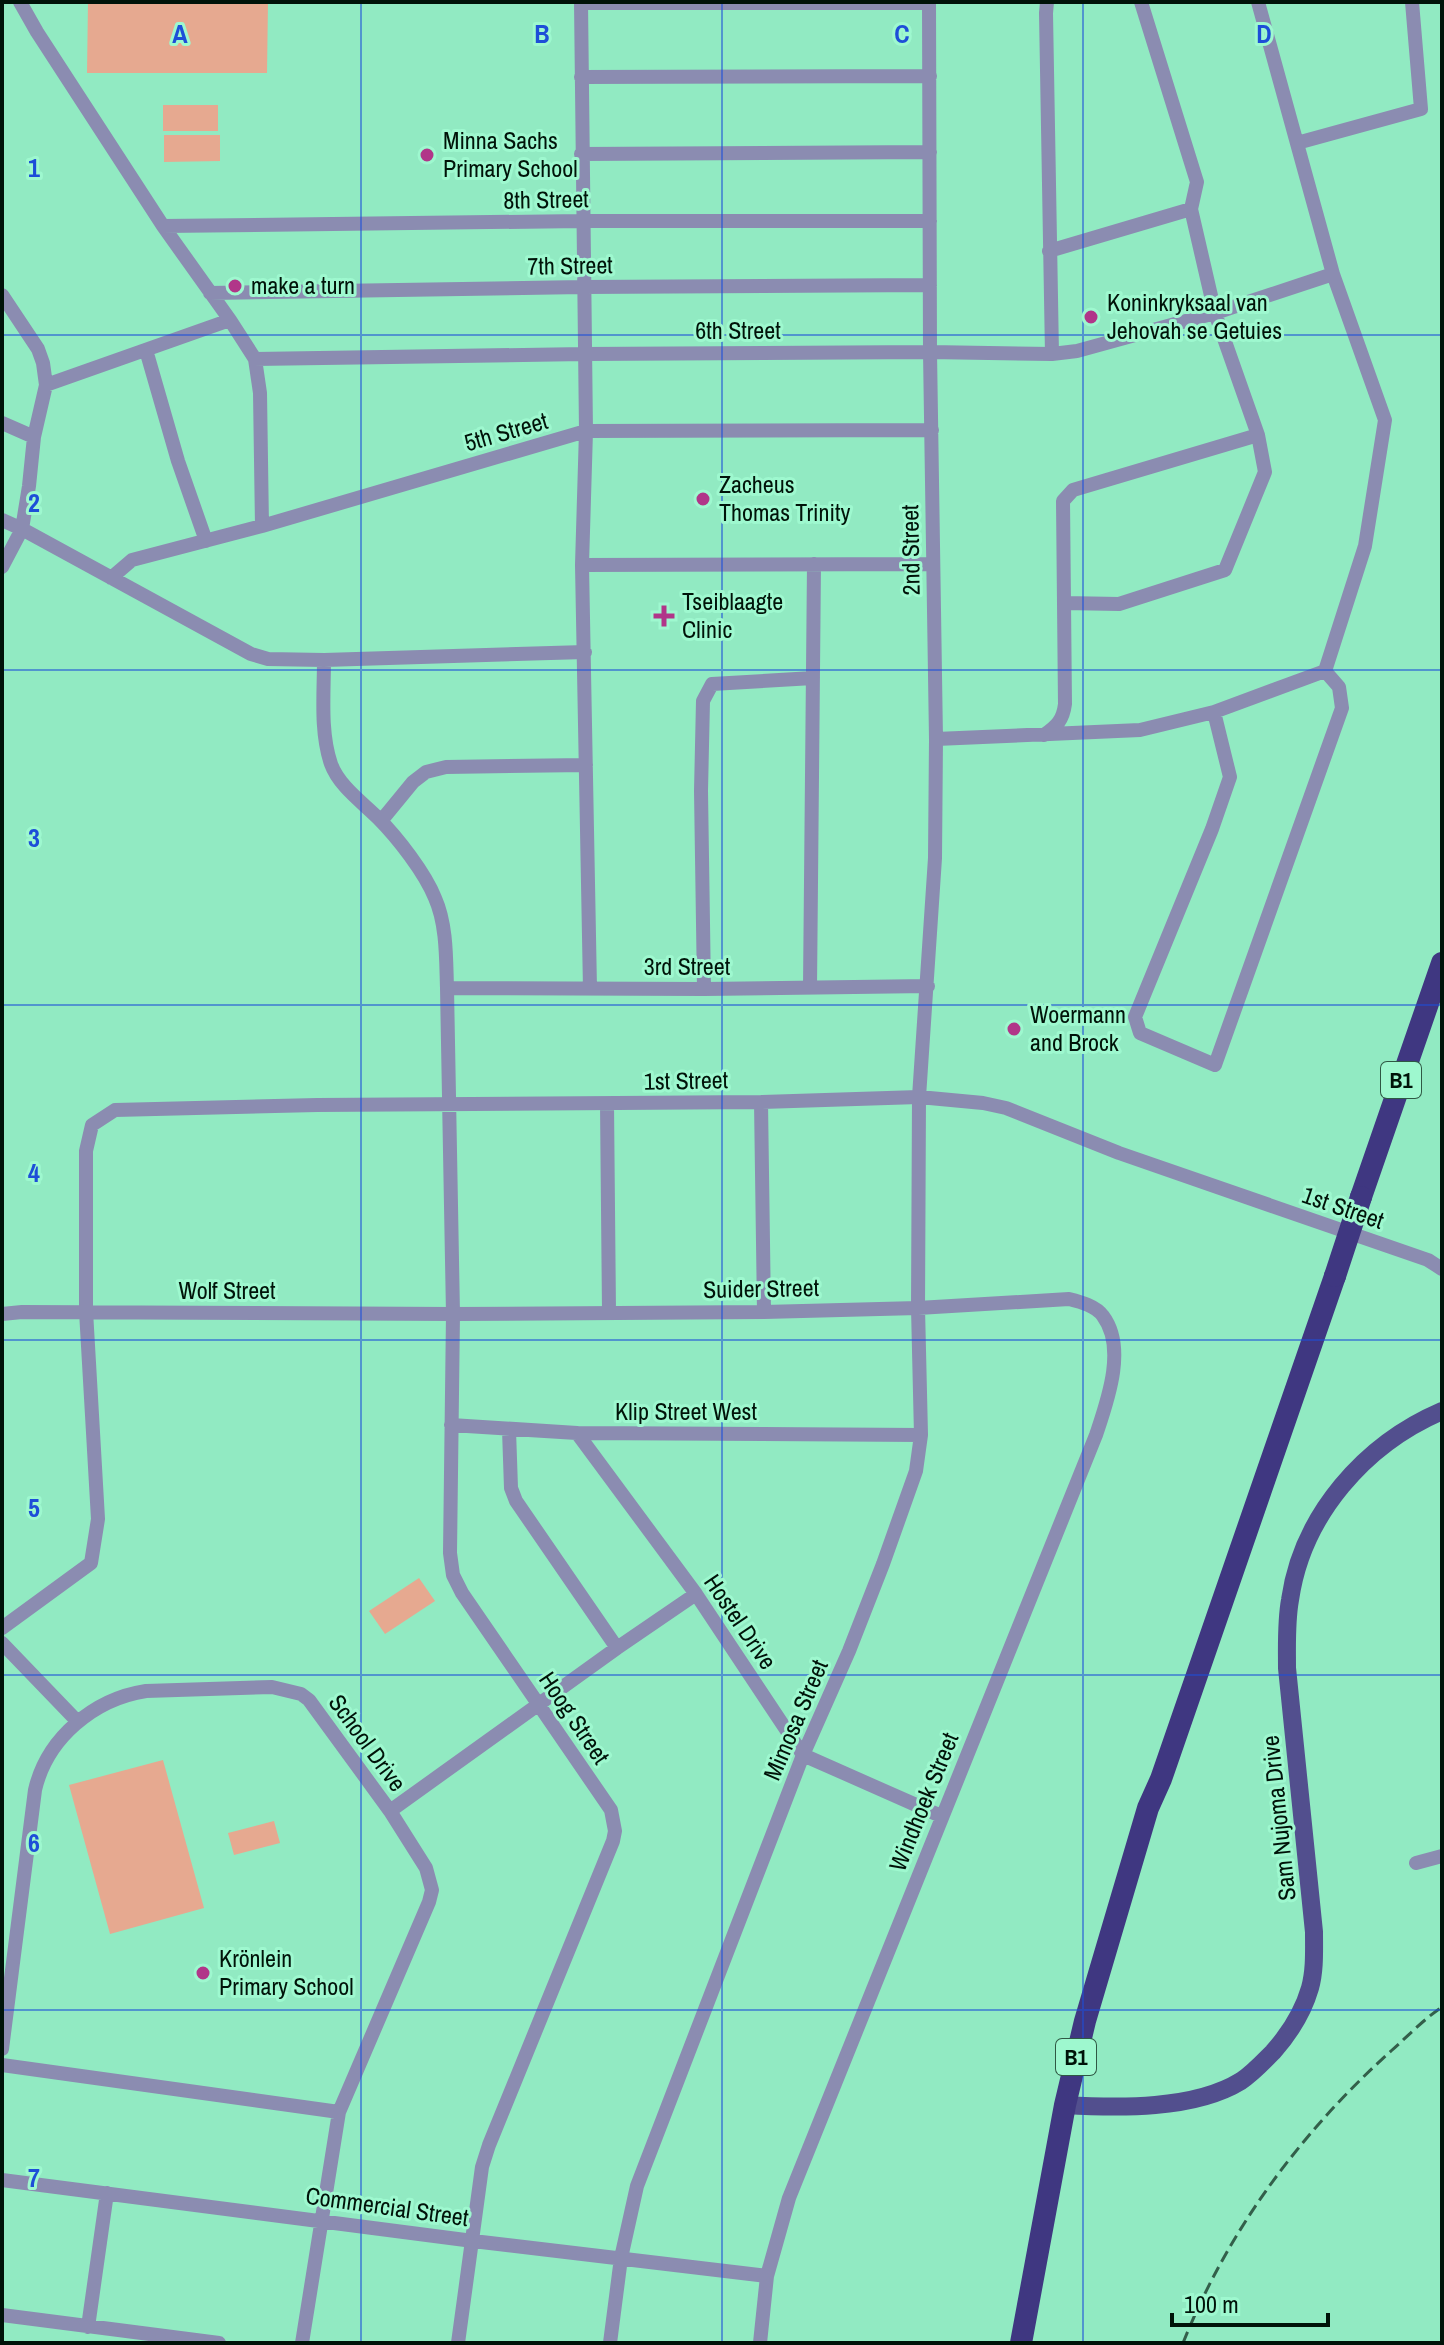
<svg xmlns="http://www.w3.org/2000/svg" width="1444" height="2345" viewBox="0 0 1444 2345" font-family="'Archivo Narrow',sans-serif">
<rect width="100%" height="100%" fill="#91eac2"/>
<!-- grass -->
<path fill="#e6a990" d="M88,2H268L267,73H87Z
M163,105H218V131H163Z
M220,135V161L164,162V135Z
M419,1578L435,1601L385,1634L369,1611Z
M163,1760L204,1908L110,1934L69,1785Z
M274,1821L280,1843L234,1855L228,1833Z"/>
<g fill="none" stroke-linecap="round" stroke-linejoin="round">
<!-- minor -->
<path stroke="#8b8cb1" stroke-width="14" d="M20,2L37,32L163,226L230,320L255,359L260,393L262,526
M581,2L586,431L582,565L590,989
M1047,2L1046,13L1052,354
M1258,2L1333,274L1385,420L1365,546L1325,671
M581,3H929
M581,77L930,76
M1297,143L1421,109L1412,2
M581,154L930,152
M163,226L582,221H930
M1049,251L1191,209
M210,293L583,287L930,285
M2,295L38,349L43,363L46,385L34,437L29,486L22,529L2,567
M146,350L178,461L206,541
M255,359L584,354L930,352L1052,354L1077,351L1215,313L1333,274
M46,385L230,320
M2,423L34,437
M2,520L22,529L251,654L268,659L324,660C324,693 320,732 331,764C339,786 362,802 378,818C398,838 425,873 435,898C447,925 446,959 447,988L453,1314L450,1553L453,1575L462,1593L611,1810L615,1831L613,1841L489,2145L482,2167L458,2343
M582,565L933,564
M111,578L132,560L262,526L586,431L932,430
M1064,603L1119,604L1225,570L1265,472L1258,435L1215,313L1191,209L1197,182L1141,2
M324,660L585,652
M1214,712L1230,777L1212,829L1135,1017L1140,1033L1215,1065L1342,708L1339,687L1325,671
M1044,735C1057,726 1063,720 1065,704L1063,501L1073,490L1258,435
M936,739L1140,730L1214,712L1325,671
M381,821L413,782L426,772L446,767L586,765
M447,988L704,989L928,986
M810,988L814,564
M704,989L701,791L703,701L712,684L813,678
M761,1102L764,1312
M607,1104L609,1312
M2,1314L22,1312L453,1314L764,1312L918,1308L1069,1299C1081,1302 1096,1306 1103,1316C1127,1348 1107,1402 1096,1435L789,2198L767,2276L760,2343
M451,1425L577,1433L921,1435
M509,1430L511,1488L516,1501L617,1648
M577,1433L696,1594L803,1755L941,1816
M2,1628L91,1563L98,1519L86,1311V1151L92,1125L115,1110L317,1105L761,1102L919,1097L983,1103L1006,1108L1119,1153L1428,1260L1442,1269
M2,1643L77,1721
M390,1811L617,1648L696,1594
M1416,1863L1442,1856
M2,2049L35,1790C47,1738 94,1699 146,1691L272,1687L301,1694L309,1700L390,1811L426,1868L432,1890L429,1902L339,2112L302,2343
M2,2065L339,2112
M2,2180L473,2241L767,2276
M2,2315L219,2343
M88,2327L107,2193
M610,2343L621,2258L637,2186L803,1755L849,1651L883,1564L916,1471L921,1435L918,1308L919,1097L935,858L936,739L930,352L929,2"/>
<!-- major -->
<path stroke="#524f8e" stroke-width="18" d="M1065,2105C1118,2108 1194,2110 1241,2081C1253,2073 1263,2062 1273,2052C1289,2034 1303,2012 1310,1988C1315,1970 1314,1951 1314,1932L1287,1668C1287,1645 1286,1622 1290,1600C1302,1515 1365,1444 1442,1411"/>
<!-- highway -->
<path stroke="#3f3781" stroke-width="22" d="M1361,1197L1442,963
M1021,2343L1065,2105L1085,2021L1148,1808L1161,1779L1335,1276"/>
<!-- rail -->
<path stroke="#335f4a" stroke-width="3" stroke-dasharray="12 6" stroke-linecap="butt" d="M1183,2343C1228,2230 1301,2132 1391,2051C1408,2036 1424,2019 1442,2007"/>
<!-- highway-bridge -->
<path stroke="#3f3781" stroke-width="22" d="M1335,1276L1361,1197"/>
</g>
<!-- grid -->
<path fill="none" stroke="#1d4ed8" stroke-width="2" stroke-opacity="0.55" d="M361,2V2343M722,2V2343M1083,2V2343M2,335H1442M2,670H1442M2,1005H1442M2,1340H1442M2,1675H1442M2,2010H1442"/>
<!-- markers -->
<g fill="#b13689" stroke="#9ef8cf" stroke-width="3">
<circle cx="427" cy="155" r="8"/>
<circle cx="235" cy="286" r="8"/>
<circle cx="1091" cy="317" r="8"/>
<circle cx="703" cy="499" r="8"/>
<path d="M660 604h8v8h8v8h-8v8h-8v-8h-8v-8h8z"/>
<circle cx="1014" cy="1029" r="8"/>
<circle cx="203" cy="1973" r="8"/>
</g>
<g text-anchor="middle" stroke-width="6" stroke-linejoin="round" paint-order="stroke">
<!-- shield labels -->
<g fill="#9ef8cf" stroke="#2f5844" stroke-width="2">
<rect x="1381" y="1062" width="40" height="36" rx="6"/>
<rect x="1056" y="2039" width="40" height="36" rx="6"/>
</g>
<g font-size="22" font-weight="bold" fill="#001309">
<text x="1401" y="1088">B1</text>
<text x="1076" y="2065">B1</text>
</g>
<!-- poi labels -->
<g font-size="24" fill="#001309" stroke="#9ef8cf" text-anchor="start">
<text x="443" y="149">Minna Sachs<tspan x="443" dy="28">Primary School</tspan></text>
<text x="251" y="294">make a turn</text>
<text x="1107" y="311">Koninkryksaal van<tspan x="1107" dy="28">Jehovah se Getuies</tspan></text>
<text x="719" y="493">Zacheus<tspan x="719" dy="28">Thomas Trinity</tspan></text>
<text x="682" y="610">Tseiblaagte<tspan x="682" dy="28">Clinic</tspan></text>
<text x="1030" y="1023">Woermann<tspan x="1030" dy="28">and Brock</tspan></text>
<text x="219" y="1967">Krönlein<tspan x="219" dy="28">Primary School</tspan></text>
</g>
<!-- street labels -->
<g font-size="24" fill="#001309" stroke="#9ef8cf">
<text transform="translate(546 200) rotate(-1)" y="8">8th Street</text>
<text transform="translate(570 266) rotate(-1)" y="8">7th Street</text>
<text x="738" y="339">6th Street</text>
<text transform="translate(506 432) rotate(-16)" y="8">5th Street</text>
<text transform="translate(911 550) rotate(-91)" y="8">2nd Street</text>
<text x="687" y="975">3rd Street</text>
<text transform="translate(686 1081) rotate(-1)" y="8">1st Street</text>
<text transform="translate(1343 1208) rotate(19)" y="8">1st Street</text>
<text transform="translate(761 1289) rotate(-1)" y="8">Suider Street</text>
<text x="227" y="1299">Wolf Street</text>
<text x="686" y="1420">Klip Street West</text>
<text transform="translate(740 1622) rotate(56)" y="8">Hostel Drive</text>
<text transform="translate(574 1718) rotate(56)" y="8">Hoog Street</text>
<text transform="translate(796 1720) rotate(-67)" y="8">Mimosa Street</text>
<text transform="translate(367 1743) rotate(54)" y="8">School Drive</text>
<text transform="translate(924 1802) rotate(-68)" y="8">Windhoek Street</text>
<text transform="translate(1279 1818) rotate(-96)" y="8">Sam Nujoma Drive</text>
<text transform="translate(387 2207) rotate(8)" y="8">Commercial Street</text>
</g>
</g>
<g font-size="26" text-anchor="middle" font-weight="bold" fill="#1d4ed8" stroke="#9ef8cf" stroke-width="6" stroke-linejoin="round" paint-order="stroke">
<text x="180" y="43">A</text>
<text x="542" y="43">B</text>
<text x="902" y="43">C</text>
<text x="1264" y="43">D</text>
<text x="34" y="177">1</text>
<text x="34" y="512">2</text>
<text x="34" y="847">3</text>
<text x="34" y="1182">4</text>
<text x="34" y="1517">5</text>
<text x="34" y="1852">6</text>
<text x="34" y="2187">7</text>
</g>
<!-- border -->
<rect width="1444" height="2345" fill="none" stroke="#001309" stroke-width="8"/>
<!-- scale -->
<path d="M1172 2313v12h156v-12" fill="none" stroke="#001309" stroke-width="4"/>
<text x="1184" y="2313" font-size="24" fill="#001309" stroke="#9ef8cf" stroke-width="6" paint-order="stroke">100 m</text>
</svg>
